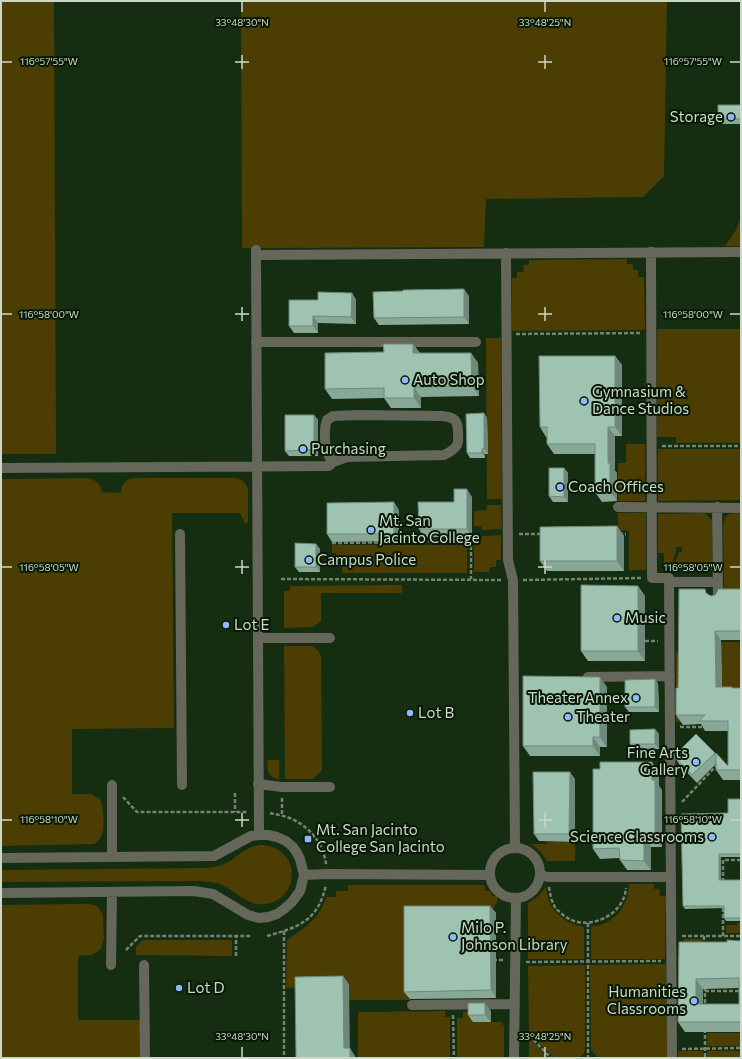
<svg xmlns="http://www.w3.org/2000/svg" width="742" height="1059" viewBox="0 0 742 1059" font-family="Commissioner,sans-serif">
<rect width="100%" height="100%" fill="#10230d"/>
<!-- built -->
<path fill="#152d11" d="M1,1H741V1058H1Z"/>
<!-- green -->
<path fill="#4c3e02" d="M1,1H54L56,454H1Z
M241,1H667L664,176L643,197L486,199L484,247L242,248Z
M741,217V246H725L736,230Z
M627,259V264H633V270H638V277H644L645,330L512,331V278H517V272H524L523,265H529V260Z
M657,329H741V443H676V437H657Z
M486,338H501L502,499H487Z
M626,444H645V501H618V463H626Z
M658,449H741V500L658,501Z
M87,478C95,480 101,483 102,492L121,493C122,484 124,480 134,478H237C243,481 246,483 248,489V523H245L240,513H172L174,728L72,729V794H91L100,799C104,808 105,829 101,837C99,840 97,842 94,844L1,846V479Z
M487,505H501L502,529L482,530L481,526H474V511L486,510Z
M618,513H646V570H629V531L618,530Z
M705,513L711,519L712,522V570H676V565H674L679,552H682V547H676V552L671,565H664V553H658V514Z
M741,513V593L724,592L723,526L725,518L729,514Z
M501,535V560H496V567H490L489,572H474V539H481L482,536Z
M332,545H467V573H342V567H337L336,553H332Z
M402,585V593H321V621L313,627L284,628V591H290V586Z
M721,642H741V698L683,721L676,722V652H684L722,678Z
M284,646H312L318,650L321,656L322,770L313,779H285Z
M268,760H279V779C268,777 266,770 268,760Z
M547,842H575V861H547C542,853 538,848 530,844H547Z
M260,845C265,845 270,846 275,848C302,861 295,900 266,904C247,907 238,892 222,885C216,882 208,882 201,881L1,882V870L206,868C214,867 221,866 228,862C240,855 245,847 260,845Z
M629,884H654V889H659L660,896H666L665,959H591V926C595,926 599,925 603,924C619,918 629,901 629,884Z
M348,885H485V891H491L492,896H497V902L490,913L409,914L410,1000H349L348,984L286,988L287,940C304,928 320,919 326,897H336V891H348Z
M546,887C548,910 562,922 584,927V959H528V903L537,897Z
M89,904L97,906L103,914L104,938L101,949L92,955L78,956V1020H141V1058H1V905Z
M737,923H741V933H726V925H737Z
M684,939H702V951H684Z
M143,940H232V956L136,955V947Z
M666,964L667,1058H599L593,1053V1051H591L590,965Z
M585,965V1051H584V1054L578,1058H554L529,1033L528,966Z
M445,1011V1017H450V1058H358V1012Z
M463,1012H473L474,1022H502V1025H504V1058H457V1018H463Z
M707,1033H741V1046H707Z
M529,1037L548,1058H529Z
M678,1051H703V1058H678Z
M707,1051H741V1058H707Z"/>
<g fill="none" stroke-linecap="round" stroke-linejoin="round">
<!-- path -->
<path stroke="#758472" stroke-width="2.5" stroke-dasharray="4 2" stroke-linecap="butt" d="M516,334L641,333
M662,446H741
M519,534H542
M619,534H626
M332,543L419,542L426,541H471V579
M281,579L502,580
M523,580L642,578
M645,641H658
M680,727H702
M235,793V812
M123,797L137,812H248
M282,798V816
M682,802L717,765
M270,813C278,815 287,816 294,820C311,828 324,846 326,864
M723,882V860H741
M549,887C550,893 551,900 554,905C555,909 559,911 562,914C584,934 624,917 626,888
M588,923V1058
M284,931V1058
M267,936C299,927 318,921 326,885
M682,936H741
M704,936V946
M723,936V905
M126,950L140,936H251
M236,956V936
M495,960H494H504
M526,962L661,961
M705,987V1006
M705,991H741
M453,1015L454,1058
M705,1029V1058
M524,1034H528L551,1058
M682,1049L741,1048"/>
<!-- minor -->
<path stroke="#646759" stroke-width="10" d="M256,250L259,835
M651,252L652,578H669L672,1058
M506,253L508,560L513,580L515,847
M256,255L741,252
M256,342H476
M1,468L329,466L333,462L347,457L444,455C448,453 454,450 457,445C459,441 458,436 458,432C458,420 454,417 442,416L359,415L333,416L327,420C324,428 324,445 328,453C329,457 331,460 333,462
M618,507L741,508
M717,507L718,599
M180,534L182,785
M669,582H718
M258,638H330
M588,677L670,676
M258,784L282,787H330
M112,785V856
M490 873a25 25 0 1 1 50 0a25 25 0 1 1-50 0Z
M1,858L214,856L251,836L259,835H268L277,837L286,841L293,847L297,853L300,859L304,875L300,891L292,902L284,909L277,914L268,917L259,918L248,915L213,894L194,891L1,893
M304,875L327,874L490,875
M540,875L548,877H671
M111,965L112,892
M144,965L145,1058
M412,1005L515,1004
M514,1058L516,898"/>
</g>
<!-- wall -->
<path fill="#88a898" fill-rule="evenodd" d="M741,105V124H721L718,119Z
M352,293L356,300V324L318,323V333H294L289,326L318,300Z
M469,296V324L379,325L374,318Z
M413,344L420,353H471L478,363L479,396L421,397V408H391L384,398L332,399L325,389L384,352Z
M615,356L622,365V436H615V471L617,473V501L602,502L595,492V454H554L547,444V437H546L540,427Z
M484,413L487,418L488,454H485V458H470L467,453Z
M314,415L318,420V456H289L285,451Z
M564,468L568,473V502H553L549,496Z
M472,497V537H424L419,529L454,502Z
M399,510V541L332,542L327,534Z
M617,526L624,536V571H547L540,561Z
M316,544L320,549V572H299L295,567Z
M638,586L645,596V661H588L581,651Z
M741,589V640H721L722,687H732L733,688H741V780H723L716,770V764L697,783L679,764L674,756L715,753L728,766V731H705L701,724L683,725L676,715L678,688L709,595L711,596Z
M655,679L658,684L659,712H629L625,707Z
M607,687V747H600V756H530L523,746Z
M655,729L659,734V749L634,750L630,744Z
M659,772V786L662,790V847H651V870H627L620,860V858L600,859L593,849Z
M575,779V842L539,841L534,834Z
M741,799V857H721V880H741V921H726L724,918V908L685,909L683,906L728,813Z
M490,906L496,913V998L410,999L404,992Z
M741,941V1032H685L678,1022L679,942H727ZM739,988V1004H703V989Z
M491,1011V1022H473L468,1015Z"/>
<!-- shaded-wall -->
<path fill="#6f887c" d="M464,289L469,296V324L464,317Z
M352,293L356,300V324L351,317Z
M313,316L318,323V333L313,326Z
M413,344L420,354L413,353Z
M471,353L478,363L479,396L472,386Z
M615,356L622,365V436L615,427Z
M414,387L421,397V408L414,398Z
M484,413L487,418L488,454L484,449Z
M314,415L318,420V456L314,450Z
M608,427L615,436V471L617,473V501L610,491L608,463Z
M482,449L485,454V458L482,453Z
M564,468L568,473V502L564,497Z
M467,489L472,497V537L467,529Z
M394,502L399,510V541L394,534Z
M617,526L624,536V571L617,561Z
M316,544L320,549V572L316,567Z
M638,586L645,596V661L638,651Z
M715,631L721,640L722,696L716,687Z
M600,677L607,687V747L600,737Z
M655,679L658,684L659,712L655,707Z
M655,729L659,734V749L655,744Z
M593,737L600,747V756L593,746Z
M652,762L659,772V786L662,790V847L655,837L652,780Z
M570,772L575,779V842L569,834Z
M644,837L651,847V870L644,861Z
M719,854L721,857V883L719,880Z
M490,906L496,913V998L491,990Z
M343,976L349,984L350,1056L344,1048Z
M696,979L703,989V1014L696,1004Z
M485,1003L491,1011V1022L485,1015Z
M350,1048L355,1056V1058H350Z"/>
<!-- building -->
<path fill="#9ec3b1" stroke="#6f887c" fill-rule="evenodd" d="M718,105H741V119H718Z
M464,289V317L374,318L373,292L403,291V290Z
M318,292L352,293L351,317L313,316V326H289V300H318Z
M383,344H413V353H471L472,386L414,387V398H384V388L325,389V353L384,352Z
M539,356H615V427H608V463H610V491L595,492V444H547V427H540Z
M484,413V449H482V453H467L466,414Z
M285,415H314V450L285,451Z
M549,468H564V497L549,496Z
M454,489H467V529H419L418,502H454Z
M394,502V534H327V503Z
M617,526V561H540V527Z
M295,543L316,544V567H295Z
M581,585L638,586V651H581Z
M679,589H705L706,593L711,596L715,595L717,592L718,589H741V631H715L716,687H732V688H741V770H716V753L728,766V721H699L705,715H676V688H678Z
M523,676L600,677V737H593V746H523Z
M655,679V707H625V680Z
M655,729V744H630V730Z
M696,734L715,753L692,775L674,756Z
M600,762H652V780H655V837H644V861L620,860L619,848L593,849V769H600Z
M533,772H570L569,834H534Z
M728,799H741V854H719V880H741V918H724V906H683L681,814L728,813Z
M404,906H490L491,990L404,992Z
M727,940L741,941V1022H678L679,942H727ZM739,978V1004H696V979Z
M343,976L344,1048H350V1058H296L295,977Z
M468,1003H485V1015H468Z"/>
<!-- ticks -->
<path fill="none" stroke="#ccd8ca" stroke-width="1.5" d="M242,2V12M545,2V12M242,55V69M545,55V69M2,62H12M235,62H249M538,62H552M730,62H740M242,307V321M545,307V321M2,314H12M235,314H249M538,314H552M730,314H740M242,560V574M545,560V574M2,567H12M235,567H249M538,567H552M730,567H740M242,813V827M545,813V827M2,820H12M235,820H249M538,820H552M730,820H740M242,1047V1057M545,1047V1057"/>
<!-- markers -->
<g fill="#8eb8fd" stroke="#071905" stroke-width="1.5">
<circle cx="731" cy="117" r="4"/>
<circle cx="405" cy="380" r="4"/>
<circle cx="584" cy="401" r="4"/>
<circle cx="303" cy="449" r="4"/>
<circle cx="560" cy="487" r="4"/>
<circle cx="371" cy="530" r="4"/>
<circle cx="309" cy="560" r="4"/>
<circle cx="617" cy="618" r="4"/>
<circle cx="226" cy="625" r="4"/>
<circle cx="636" cy="698" r="4"/>
<circle cx="410" cy="713" r="4"/>
<circle cx="568" cy="717" r="4"/>
<circle cx="696" cy="762" r="4"/>
<circle cx="712" cy="837" r="4"/>
<rect x="304" y="835" width="8" height="8" rx="2"/>
<circle cx="453" cy="937" r="4"/>
<circle cx="179" cy="988" r="4"/>
<circle cx="694" cy="1001" r="4"/>
</g>
<g text-anchor="middle" stroke-width="4" stroke-linejoin="round" paint-order="stroke">
<!-- poi labels -->
<g font-size="15" fill="#ccd8ca" stroke="#071905" text-anchor="start">
<text x="723" y="122" text-anchor="end">Storage</text>
<text x="413" y="385">Auto Shop</text>
<text x="592" y="397">Gymnasium &amp;<tspan x="592" dy="17">Dance Studios</tspan></text>
<text x="311" y="454">Purchasing</text>
<text x="568" y="492">Coach Offices</text>
<text x="379" y="526">Mt. San<tspan x="379" dy="17">Jacinto College</tspan></text>
<text x="317" y="565">Campus Police</text>
<text x="625" y="623">Music</text>
<text x="234" y="630">Lot E</text>
<text x="628" y="703" text-anchor="end">Theater Annex</text>
<text x="418" y="718">Lot B</text>
<text x="576" y="722">Theater</text>
<text x="688" y="758" text-anchor="end">Fine Arts<tspan x="688" dy="17">Gallery</tspan></text>
<text x="316" y="835">Mt. San Jacinto<tspan x="316" dy="17">College San Jacinto</tspan></text>
<text x="704" y="842" text-anchor="end">Science Classrooms</text>
<text x="461" y="933">Milo P.<tspan x="461" dy="17">Johnson Library</tspan></text>
<text x="187" y="993">Lot D</text>
<text x="686" y="997" text-anchor="end">Humanities<tspan x="686" dy="17">Classrooms</tspan></text>
</g>
</g>
<g font-size="10" text-anchor="middle" fill="#ccd8ca" stroke="#071905" stroke-width="4" stroke-linejoin="round" paint-order="stroke">
<text x="242" y="26">33°48'30"N</text>
<text x="545" y="26">33°48'25"N</text>
<text x="693" y="65">116°57'55"W</text>
<text x="49" y="65">116°57'55"W</text>
<text x="693" y="318">116°58'00"W</text>
<text x="49" y="318">116°58'00"W</text>
<text x="693" y="571">116°58'05"W</text>
<text x="49" y="571">116°58'05"W</text>
<text x="49" y="823">116°58'10"W</text>
<text x="693" y="823">116°58'10"W</text>
<text x="242" y="1040">33°48'30"N</text>
<text x="545" y="1040">33°48'25"N</text>
</g>
<!-- border -->
<rect width="742" height="1059" fill="none" stroke="#ccd8ca" stroke-width="4"/>
</svg>
